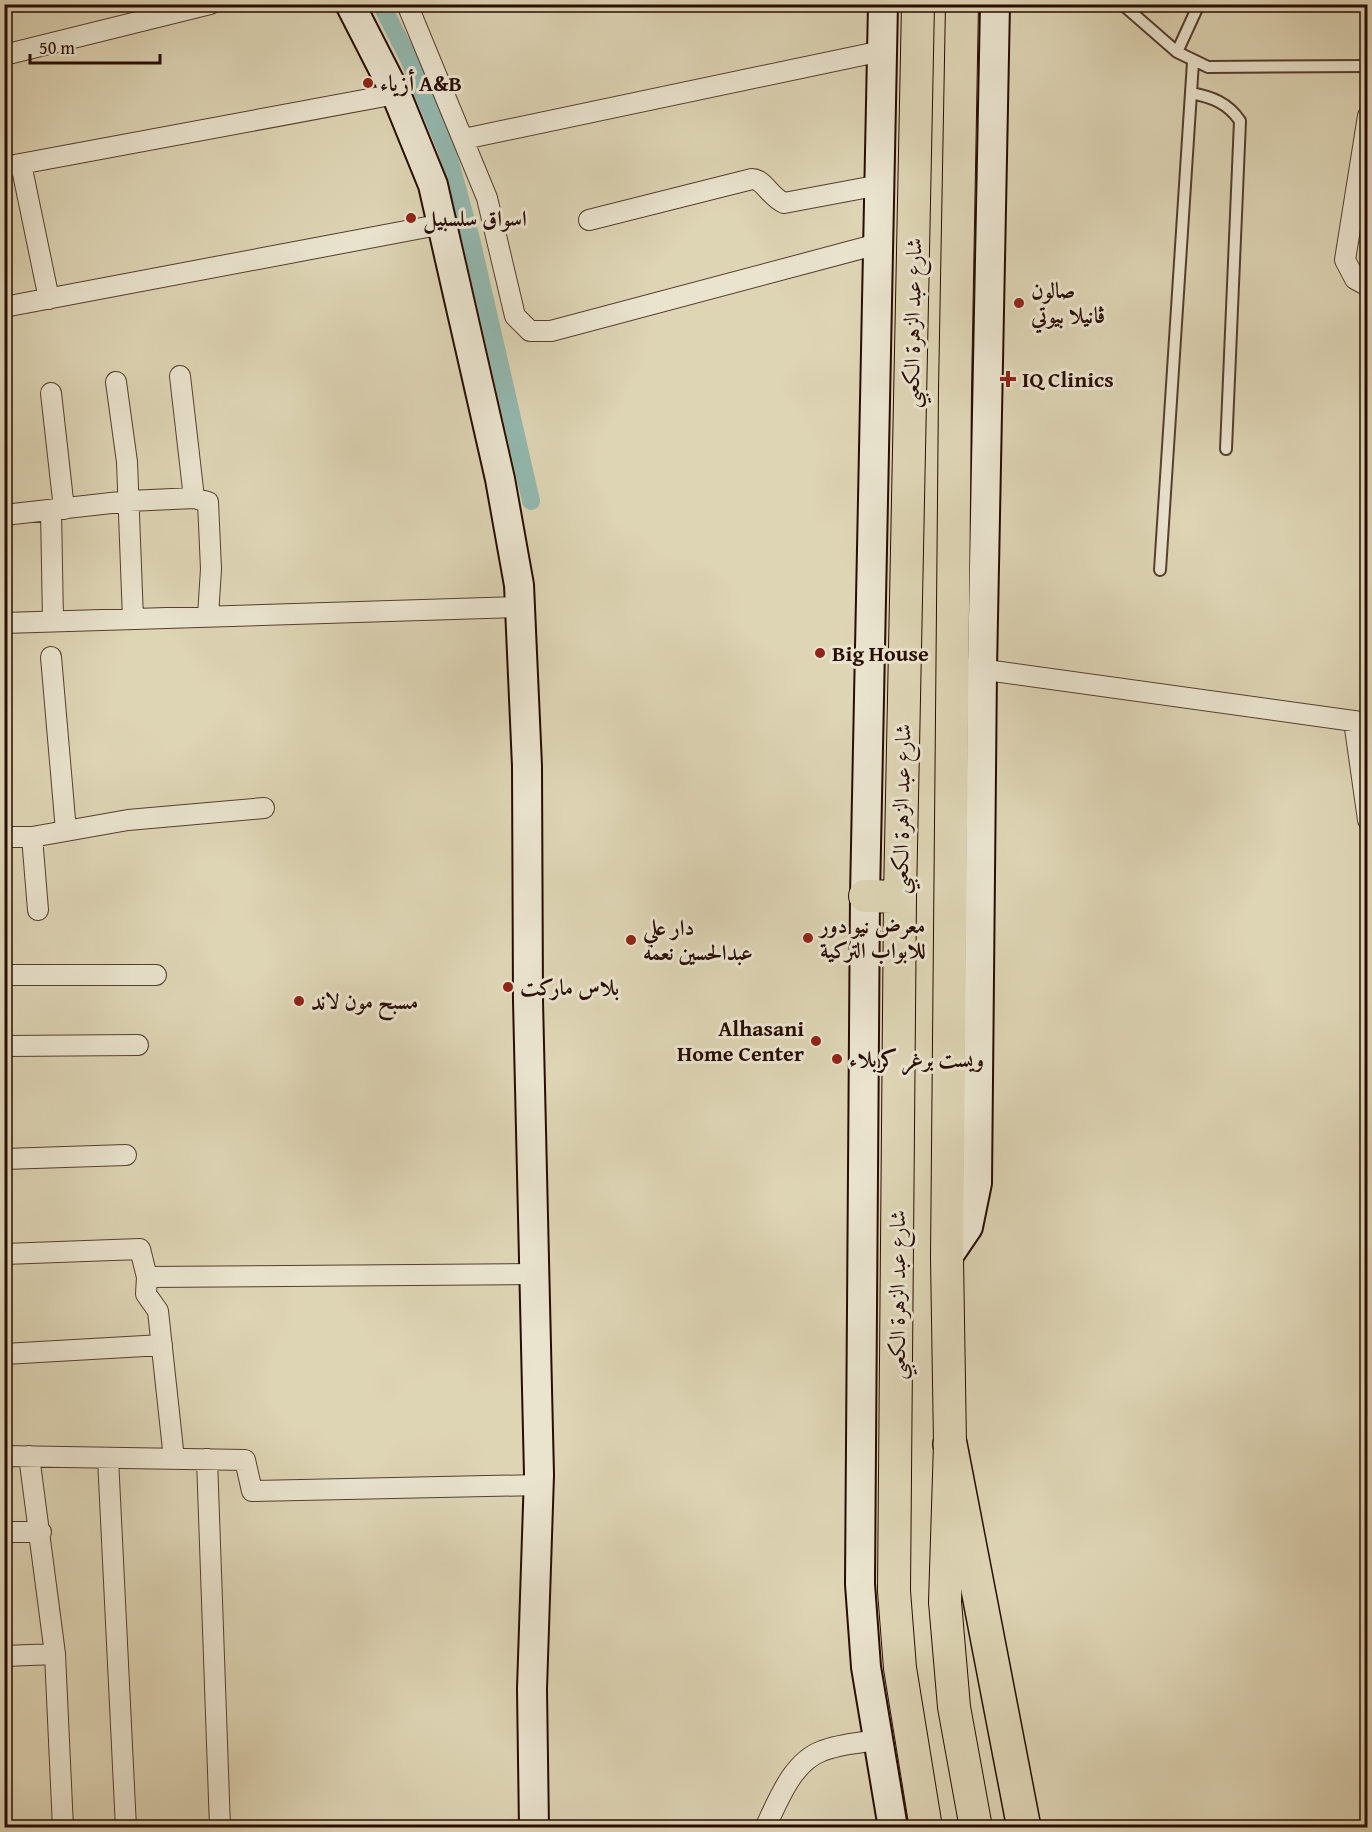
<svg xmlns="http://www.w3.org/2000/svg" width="1372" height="1832" viewBox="0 0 1372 1832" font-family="'Gentium Book Plus',Amiri,serif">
<rect width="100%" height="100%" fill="#ded5b5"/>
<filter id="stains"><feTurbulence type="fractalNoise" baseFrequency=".00333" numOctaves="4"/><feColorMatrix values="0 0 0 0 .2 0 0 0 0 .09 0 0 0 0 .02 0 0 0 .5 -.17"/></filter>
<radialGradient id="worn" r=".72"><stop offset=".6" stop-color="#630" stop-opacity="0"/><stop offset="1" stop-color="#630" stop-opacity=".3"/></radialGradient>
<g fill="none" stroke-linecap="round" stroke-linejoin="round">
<!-- canal -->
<path stroke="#93b8af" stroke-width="18" d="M381,4L409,59L447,151L471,239L531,501"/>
<defs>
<path id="lane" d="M1122,4L1177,52L1208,67L1368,66
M1177,52L1199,4
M1191,93C1212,97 1228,103 1240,121L1226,449
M1160,570L1193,62"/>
<path id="street" d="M407,4L487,198L515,316L530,331H551L878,244
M4,55L210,4
M1368,116L1345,260L1355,279L1368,286
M464,139L882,51
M21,164L49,299
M4,167L396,94
M589,220L752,179C764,179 770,197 784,203L880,185
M4,307L443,224
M180,376L194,498
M116,382L127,462L133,619
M51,393L64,509
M51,510L53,621
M4,515L129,501L194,498L208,502L211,569L208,616
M4,623L520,607
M51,657L66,831
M972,668L1368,723
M1354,721L1368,820
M4,837H32L38,910
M32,837L128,820L264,808
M4,975H156
M4,1046L138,1045
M4,1159L126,1155
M4,1254L140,1249L147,1277L146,1294L158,1311L174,1459
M147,1277L534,1274
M4,1354L162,1345
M4,1456L245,1460L252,1491L539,1485
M29,1456L55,1654L63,1828
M108,1458L126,1828
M207,1459L220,1828
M4,1532H41
M4,1656L55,1654
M765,1828C778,1801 792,1762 822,1751C839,1744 859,1743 877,1740"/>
<path id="secondary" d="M350,4L396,94L433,185L500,479L519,585L527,766L528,1001L539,1475L532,1689L534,1828
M883,4L865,896L860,1584L866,1667L893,1828
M947,1258L968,1227L977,1183L982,669L995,4"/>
<path id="primary" d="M918,4L900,897L894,1591L900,1668L926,1828
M962,4L955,390L947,1258L950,1444L945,1602L954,1707L976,1828
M865,896L900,897"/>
<path id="highway" d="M950,1444L1024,1828"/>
</defs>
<!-- lane casing -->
<use href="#lane" stroke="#563e2f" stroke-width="14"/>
<!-- street casing -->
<use href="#street" stroke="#563e2f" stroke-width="22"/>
<!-- secondary casing -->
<use href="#secondary" stroke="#290c02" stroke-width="32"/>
<!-- primary casing -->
<use href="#primary" stroke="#290c02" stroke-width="34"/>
<!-- highway casing -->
<use href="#highway" stroke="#290c02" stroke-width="36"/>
<!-- lane -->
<use href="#lane" stroke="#eae4cf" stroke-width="10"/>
<!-- street -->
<use href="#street" stroke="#eae4cf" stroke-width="20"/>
<!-- secondary -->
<use href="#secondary" stroke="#eae4cf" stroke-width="28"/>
<!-- primary -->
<use href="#primary" stroke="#ded5b5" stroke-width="32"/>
<!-- highway -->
<use href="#highway" stroke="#ded5b5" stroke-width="33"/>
</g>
<!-- markers -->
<g fill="#8f2418" stroke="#eae4cf" stroke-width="2">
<circle cx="368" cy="83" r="6"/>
<circle cx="411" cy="218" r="6"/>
<circle cx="1019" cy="303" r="6"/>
<path d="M1005 370h6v6h6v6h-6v6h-6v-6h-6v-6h6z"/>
<circle cx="820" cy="653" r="6"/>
<circle cx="808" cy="938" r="6"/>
<circle cx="631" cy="940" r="6"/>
<circle cx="508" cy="987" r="6"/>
<circle cx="299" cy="1001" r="6"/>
<circle cx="816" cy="1041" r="6"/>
<circle cx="837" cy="1059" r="6"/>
</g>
<g text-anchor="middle" stroke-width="6" stroke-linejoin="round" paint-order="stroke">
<!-- poi labels -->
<g font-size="22" font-weight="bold" fill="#290c02" stroke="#eae4cf" text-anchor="start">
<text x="380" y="91">أزياء A&amp;B</text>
<text x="423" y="226">اسواق سلسبيل</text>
<text x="1031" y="298">صالون<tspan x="1031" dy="25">ڤانيلا بيوتي</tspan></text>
<text x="1022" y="387">IQ Clinics</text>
<text x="832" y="661">Big House</text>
<text x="820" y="933">معرض نيو دور<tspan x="820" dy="25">للابواب التركية</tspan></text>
<text x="643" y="935">دار علي<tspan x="643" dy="25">عبدالحسين نعمه</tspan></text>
<text x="520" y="995">بلاس ماركت</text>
<text x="311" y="1009">مسبح مون لاند</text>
<text x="804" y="1036" text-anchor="end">Alhasani<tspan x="804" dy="25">Home Center</tspan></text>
<text x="849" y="1067">ويست برغر كربلاء</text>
</g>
<!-- street labels -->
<g font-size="22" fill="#290c02" stroke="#eae4cf">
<text transform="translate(912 323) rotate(-89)" y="8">شارع عبد الزهرة الكعبي</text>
<text transform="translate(901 809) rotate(-89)" y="8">شارع عبد الزهرة الكعبي</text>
<text transform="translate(897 1295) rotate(-90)" y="8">شارع عبد الزهرة الكعبي</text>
</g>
</g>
<!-- margin -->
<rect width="1372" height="1832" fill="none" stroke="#ded5b5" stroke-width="24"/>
<rect x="6" y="6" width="1360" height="1820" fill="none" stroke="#290c02" stroke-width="3"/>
<rect x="12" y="12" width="1348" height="1808" fill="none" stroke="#290c02" stroke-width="1.5"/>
<!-- scale -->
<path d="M30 54v9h130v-9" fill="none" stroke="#290c02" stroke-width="3"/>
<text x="39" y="54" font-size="18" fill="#290c02" stroke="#eae4cf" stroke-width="4.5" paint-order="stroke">50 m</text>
<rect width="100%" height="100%" filter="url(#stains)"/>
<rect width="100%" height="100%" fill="url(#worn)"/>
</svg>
